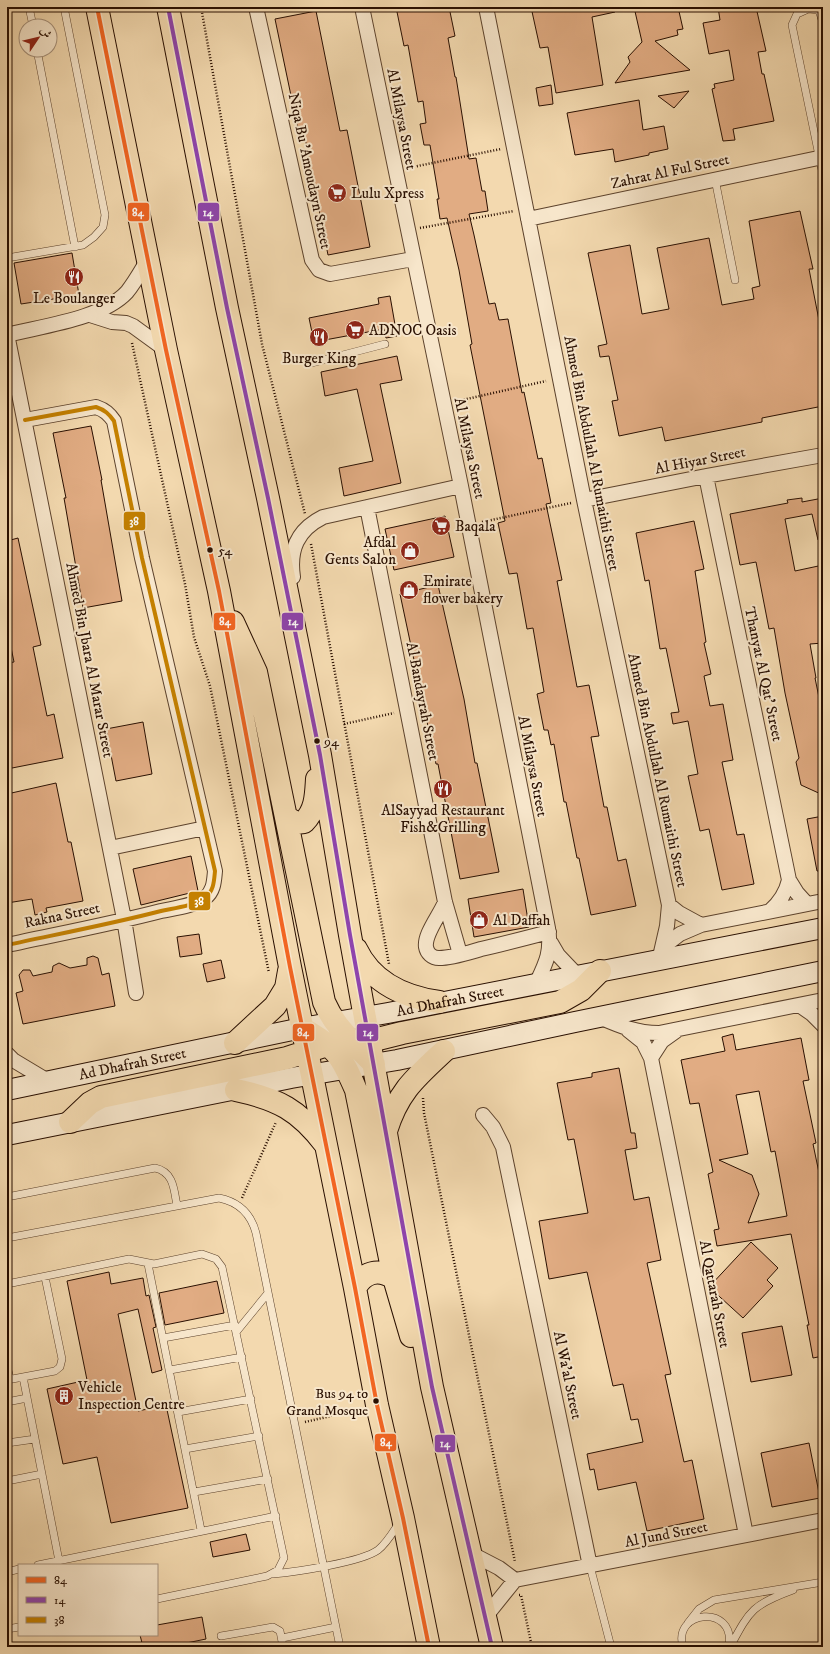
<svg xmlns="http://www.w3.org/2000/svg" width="830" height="1654" viewBox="0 0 830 1654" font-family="'IM FELL DW Pica',Amiri,serif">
<rect width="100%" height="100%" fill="#f3d9af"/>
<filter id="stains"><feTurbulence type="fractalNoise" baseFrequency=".005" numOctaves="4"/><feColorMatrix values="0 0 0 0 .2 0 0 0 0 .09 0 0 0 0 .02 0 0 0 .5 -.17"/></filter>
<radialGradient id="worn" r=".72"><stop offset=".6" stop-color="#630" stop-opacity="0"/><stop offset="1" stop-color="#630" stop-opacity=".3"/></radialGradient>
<!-- building -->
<path fill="#e1ac83" stroke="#290f01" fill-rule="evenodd" d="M396,7H449L455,36L448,38L455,77H456L469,159L476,158L482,191H485L488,211L469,214L474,235L489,304L495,303L499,320L508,319L522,393L524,392L538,459L542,458L551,503L546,504L562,580L557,581L577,687L589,685L599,736L591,737L604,807H607L618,861L626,859L636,906L591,915L579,858H577L566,802H564L554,744L551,745L548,730H544L537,694L544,692L533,628L527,629L517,573L509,574L498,523L505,521L470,345L472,344L459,270L447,218L440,219L437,199H439L430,145H424L420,124L426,123L423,101L418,102L408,45L404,46Z
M531,7H615V12L592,17L603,85L556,93L548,47L540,48Z
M634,7H678L683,29L677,30L678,35L655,41L690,70L615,83L630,62L628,57L642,42Z
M718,7H756L766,51L758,52L762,74H764L774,121L733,129L735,140L723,141L712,89L715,88L714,84L734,80L729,50L709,54L703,23L720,20Z
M316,11L340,131L347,130L370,247L328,255L304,133L299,134L275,19Z
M551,85L553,104L539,106L536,88Z
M689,91L674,108L658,96Z
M639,100L643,130L664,126L668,149L649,153V155L615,162L613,149L575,155L567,113Z
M800,211L813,269H809L823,341V406L762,418V422L665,441L662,427L619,436L612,401L618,400L609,356L600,357L598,346L607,344L588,253L630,245L642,314L669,309L657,248L709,238L722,305L754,299L752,288L760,286L749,221Z
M72,253L79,295L21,304L14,263Z
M390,296L397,336L386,338L384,329L314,342L309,318L379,304L378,298Z
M397,356L402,380L380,384L401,483L344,496L339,468L373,461L357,389L325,396L321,372Z
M91,426L102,480H101L122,601L83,608L64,498H66L53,433Z
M802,498V502L823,498V540H818L812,514L785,519L795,571L823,565V643L810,644L816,678H815L823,717V795L801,785L796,762L799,758L785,693L774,628L769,629L756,562L740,565L730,514L788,503L787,500Z
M445,516L454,557L394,570L385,529Z
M694,521L704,569L695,571L706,642L704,643L711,674L704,676L710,706L723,704L733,760L722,762L737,835L744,834L754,884L722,890L709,829L700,831L688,776L698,774L688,721L673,724L671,713L679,712L666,648L660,649L649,580L645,581L636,533Z
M18,538L41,645L33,647L47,716L54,714L63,758L7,769V724L10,723L7,707V663L14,662L7,628V541Z
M438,585L464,699L475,763H477L499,872L460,879L438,764H436L400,594Z
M143,722L152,774L116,781L106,729Z
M56,783L68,842H71L83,901L46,908L47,912L35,915L32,899L7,903V794Z
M823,816V871H817L807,819Z
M191,856L198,891L141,905L133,869Z
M523,889L529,927L474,937L468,899Z
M199,934L202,954L180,957L177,937Z
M93,956L98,958L102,975L109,973L115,1006L23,1024L16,993L23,991L19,975L23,970H30L33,976L52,972L53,966L59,963L70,968L87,965V958Z
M221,960L225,978L207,982L203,964Z
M733,1034L736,1050L801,1038L809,1080L803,1081L816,1143L813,1144L823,1192V1356L813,1358L807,1325H809L791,1234L717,1246L714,1230L719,1229L708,1174L713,1172L699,1103L690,1104L681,1060L725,1051L722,1037ZM759,1091L771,1152L775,1151L787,1216L748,1223L759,1194L752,1175L719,1160L748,1154L736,1095Z
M619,1068L631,1133H635L637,1148L625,1150L634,1200L649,1197L661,1260L647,1263L671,1374L665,1375L684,1462L692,1460L704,1519L647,1531L636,1482L598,1490L594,1469L590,1470L587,1454L643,1442L638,1419L631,1420L623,1384L613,1386L587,1272L549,1279L539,1221L588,1213L574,1139L568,1140L557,1083L592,1077V1073Z
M751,1242L778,1268L767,1280L773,1286L743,1318L709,1287Z
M109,1272L111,1284L143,1278L146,1296L149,1295L156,1327L153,1328L162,1370L152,1373L138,1309L118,1314L138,1411L166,1405L188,1508L111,1523L97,1457L63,1464L47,1389L87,1380L67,1281Z
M217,1281L224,1313L165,1325L159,1293Z
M782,1326L792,1375L751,1382L742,1333Z
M809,1443L820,1498L772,1507L761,1453Z
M246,1534L250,1550L213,1557L210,1542Z
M202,1617L206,1639L167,1647H143L140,1635H157V1625Z"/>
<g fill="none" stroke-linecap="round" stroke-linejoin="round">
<defs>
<path id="lane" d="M29,7L33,26
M823,23L819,10L808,9L797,14L792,25L823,175
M37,50L75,247
M715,179L735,280
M7,258L83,245L94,237L103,227L105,215L64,7
M312,363L385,344
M7,1197L155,1168C174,1172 174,1190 177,1206
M7,1238L219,1198C239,1202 251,1214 256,1233L340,1647
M148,1264L201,1530
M7,1284L129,1259L154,1264L202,1254L216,1259L222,1267L284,1558L278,1570L267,1576L157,1599
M237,1331L268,1293
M163,1338L235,1325
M7,1366L10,1379
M170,1370L242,1357
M23,1377L59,1561
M7,1380L55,1371L60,1367L62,1359L45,1277
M7,1402L27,1398
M178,1412L251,1399
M7,1443L35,1439
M185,1449L259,1436
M7,1481L42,1474
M194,1492L268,1479
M38,1565L276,1516
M590,1566L611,1647
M7,1572L19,1569
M273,1574C295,1572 362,1562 378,1550C387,1543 393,1532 399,1523
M688,1623L699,1609L714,1600L823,1582
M7,1629L19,1627
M221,1636L273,1627L280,1631L283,1647
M282,1638L336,1627
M683,1647C672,1610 735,1604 729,1645
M730,1647C750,1610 752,1605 793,1590"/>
<path id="street" d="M256,7L312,260L319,270L330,274L413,259
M362,7L461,486L548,928C552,952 546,963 536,984
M486,7L584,500L669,905L667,926L659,961
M528,219L823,157
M90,315L112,322L126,323L133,326L166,350
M7,334L124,919L136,993
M7,335C42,326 102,319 127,292C135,282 141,271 147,261
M706,476L789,880L797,893L807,904
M584,500L706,476L823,455
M367,507L445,902L460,954
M293,577C289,550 297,530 323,517L461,486
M110,848L205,828
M445,902C440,915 424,934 426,947C427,953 432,958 439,958C452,958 467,953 481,949C503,944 526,938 549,932
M669,905L679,913L701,925
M770,911C780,902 786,893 789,880
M551,943L558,955L578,976
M7,945C58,934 111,924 161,911C175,908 193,906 205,898C214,891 214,881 215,871L142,558L114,421C109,414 105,410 96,407L25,420
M663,947L680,934L701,925L823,901
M799,1005L812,1014L823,1025
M599,1017C620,1026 636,1033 659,1033L823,1000
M628,1030L643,1042L651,1058L746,1535
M7,1054L13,1060L48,1081
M651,1058L662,1041L676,1031
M483,1115L493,1127L503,1147L590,1566
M472,1554L499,1568L515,1580
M486,1616L515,1580L823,1520"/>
<g id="secondary">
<path id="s1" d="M7,1090L302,1028L388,1013L823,928"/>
<path d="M7,1135L291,1078L397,1060L575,1022L823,971"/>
</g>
<path id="primary" d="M97,7L166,350L219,591L290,967L355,1288L377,1405L403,1518L429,1647
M168,7L227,308L268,498L320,755L350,935L432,1387L492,1647
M233,622L256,672L324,1002C335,1028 355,1044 374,1064
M287,817L295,823L304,822C316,810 316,795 317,779
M356,949C372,983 404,997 439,1002
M302,1028C337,1049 340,1053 356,1090L394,1278L411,1336
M235,1043L275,1006L286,988L289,971
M355,1046L370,1041L402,1033L560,1002L581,990L600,971
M236,1090C278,1099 299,1110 325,1144
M70,1122L90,1103L101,1097L287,1058L321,1047
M386,1131C398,1092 415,1078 444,1051
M355,1288C364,1272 378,1268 394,1278"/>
</defs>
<!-- lane casing -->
<use href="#lane" stroke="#5c422c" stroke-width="8"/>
<!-- street casing -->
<use href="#street" stroke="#5c422c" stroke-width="16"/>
<!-- secondary casing -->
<use href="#secondary" stroke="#290f01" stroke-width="22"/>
<!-- primary casing -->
<use href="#primary" stroke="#290f01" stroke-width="24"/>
<!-- path -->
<path stroke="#290f01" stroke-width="2.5" stroke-dasharray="1 2" stroke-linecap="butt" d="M201,7L262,344L305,514
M408,168L501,149
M420,228L514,211
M132,343L185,584L194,637L210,686L269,973
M458,401L546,381
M482,522L571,503
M311,544L389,964
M344,724L394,713
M423,1098L424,1113L515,1562
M242,1198L276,1122
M305,1422L361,1409
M519,1595H521L532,1647"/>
<!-- lane -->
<use href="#lane" stroke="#f7e6cb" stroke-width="7"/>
<!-- street -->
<use href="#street" stroke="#f7e6cb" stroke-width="14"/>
<!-- secondary -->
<use href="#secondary" stroke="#f7e6cb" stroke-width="20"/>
<!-- primary -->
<use href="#primary" stroke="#f3d9af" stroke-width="22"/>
<defs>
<path id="bus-1" d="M97,7L166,350L219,591L290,967L355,1288L377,1405L403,1518L429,1647"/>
<path id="bus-2" d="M168,7L227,308L268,498L320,755L350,935L432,1387L492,1647"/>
<path id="bus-3" d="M7,945C58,934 111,924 161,911C175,908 193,906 205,898C214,891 214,881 215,871L142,558L114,421C109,414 105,410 96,407L25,420"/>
</defs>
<!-- bus-1 casing -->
<use href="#bus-1" stroke="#f7e6cb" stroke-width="7"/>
<!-- bus-2 casing -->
<use href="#bus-2" stroke="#f7e6cb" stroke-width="7"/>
<!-- bus-3 casing -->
<use href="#bus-3" stroke="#f7e6cb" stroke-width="7"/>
<!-- bus-1 -->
<use href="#bus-1" stroke="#f26522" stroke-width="4"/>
<!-- bus-2 -->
<use href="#bus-2" stroke="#8e44ad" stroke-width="4"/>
<!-- bus-3 -->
<use href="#bus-3" stroke="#c48000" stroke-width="4"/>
</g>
<!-- icons -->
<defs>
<symbol id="supermarket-disc" viewBox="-11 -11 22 22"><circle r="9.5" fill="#8f2418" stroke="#f7e6cb"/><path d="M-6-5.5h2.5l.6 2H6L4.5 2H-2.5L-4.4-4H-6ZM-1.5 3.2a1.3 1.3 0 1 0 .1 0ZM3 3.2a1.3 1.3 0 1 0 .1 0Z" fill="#fff"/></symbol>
<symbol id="restaurant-disc" viewBox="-11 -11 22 22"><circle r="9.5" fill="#8f2418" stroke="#f7e6cb"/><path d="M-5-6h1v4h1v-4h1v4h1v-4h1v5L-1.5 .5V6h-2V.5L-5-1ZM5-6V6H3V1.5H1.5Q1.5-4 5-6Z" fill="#fff"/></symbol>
<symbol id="shop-disc" viewBox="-11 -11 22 22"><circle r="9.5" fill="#8f2418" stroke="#f7e6cb"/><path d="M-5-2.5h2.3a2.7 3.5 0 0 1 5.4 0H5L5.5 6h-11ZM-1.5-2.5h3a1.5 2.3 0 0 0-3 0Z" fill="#fff"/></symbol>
<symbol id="building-disc" viewBox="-11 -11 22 22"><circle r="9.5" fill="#8f2418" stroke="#f7e6cb"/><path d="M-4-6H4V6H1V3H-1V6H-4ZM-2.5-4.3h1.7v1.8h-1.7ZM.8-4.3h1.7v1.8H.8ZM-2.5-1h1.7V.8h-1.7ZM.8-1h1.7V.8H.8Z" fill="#fff"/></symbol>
</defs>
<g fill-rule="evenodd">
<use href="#supermarket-disc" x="326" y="182" width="22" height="22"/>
<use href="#restaurant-disc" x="63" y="266" width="22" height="22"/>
<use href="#supermarket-disc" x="344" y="319" width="22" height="22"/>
<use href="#restaurant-disc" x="308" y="326" width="22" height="22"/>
<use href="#supermarket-disc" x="430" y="515" width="22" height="22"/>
<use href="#shop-disc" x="399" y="540" width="22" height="22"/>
<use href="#shop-disc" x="398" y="579" width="22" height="22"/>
<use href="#restaurant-disc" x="432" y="778" width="22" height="22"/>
<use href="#shop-disc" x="468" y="909" width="22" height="22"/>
<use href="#building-disc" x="53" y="1385" width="22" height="22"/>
</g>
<!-- markers -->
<g fill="#290f01" stroke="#f7e6cb" stroke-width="1.5">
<circle cx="210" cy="550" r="3.5"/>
<circle cx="317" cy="741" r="3.5"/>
<circle cx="376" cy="1401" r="3.5"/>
</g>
<g text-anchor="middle" stroke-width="4" stroke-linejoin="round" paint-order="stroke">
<!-- bus labels -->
<g font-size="14" fill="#290f01" stroke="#f7e6cb" text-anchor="start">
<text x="218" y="555">54</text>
<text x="324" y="746">94</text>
<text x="368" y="1398" text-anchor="end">Bus 94 to<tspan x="368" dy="17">Grand Mosque</tspan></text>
</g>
<!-- street labels -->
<g font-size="15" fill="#290f01" stroke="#f7e6cb">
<text transform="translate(402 119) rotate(79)" y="5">Al Milaysa Street</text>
<text transform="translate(310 171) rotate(78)" y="5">Niqa Bu 'Amoudayn Street</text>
<text transform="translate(670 171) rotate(-12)" y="5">Zahrat Al Ful Street</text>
<text transform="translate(470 448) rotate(78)" y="5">Al Milaysa Street</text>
<text transform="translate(592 453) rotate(79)" y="5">Ahmed Bin Abdullah Al Rumaithi Street</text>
<text transform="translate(700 460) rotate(-11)" y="5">Al Hiyar Street</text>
<text transform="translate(90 660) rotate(79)" y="5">Ahmed Bin Jbara Al Marar Street</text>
<text transform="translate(764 674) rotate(78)" y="5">Thanyat Al Qat' Street</text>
<text transform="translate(423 701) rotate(79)" y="5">Al Bandayrah Street</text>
<text transform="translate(533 766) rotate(79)" y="5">Al Milaysa Street</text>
<text transform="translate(658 770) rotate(78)" y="5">Ahmed Bin Abdullah Al Rumaithi Street</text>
<text transform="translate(62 915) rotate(-12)" y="5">Rakna Street</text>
<text dy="5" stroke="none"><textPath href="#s1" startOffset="452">Ad Dhafrah Street</textPath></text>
<text dy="5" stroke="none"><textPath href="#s1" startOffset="128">Ad Dhafrah Street</textPath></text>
<text transform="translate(715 1294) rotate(79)" y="5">Al Qattarah Street</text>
<text transform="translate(568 1375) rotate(78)" y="5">Al Wa'al Street</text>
<text transform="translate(666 1534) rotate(-11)" y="5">Al Jund Street</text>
</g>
<!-- poi labels -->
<g font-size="15" fill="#290f01" stroke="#f7e6cb" text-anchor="start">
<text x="351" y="198">Lulu Xpress</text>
<text x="74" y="303" text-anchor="middle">Le Boulanger</text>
<text x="369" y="335">ADNOC Oasis</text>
<text x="319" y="363" text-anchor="middle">Burger King</text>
<text x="455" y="531">Baqala</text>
<text x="396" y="547" text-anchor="end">Afdal<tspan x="396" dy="17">Gents Salon</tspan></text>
<text x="423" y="586">Emirate<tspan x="423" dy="17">flower bakery</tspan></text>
<text x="443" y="815" text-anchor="middle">AlSayyad Restaurant<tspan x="443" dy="17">Fish&amp;Grilling</tspan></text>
<text x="493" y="925">Al Daffah</text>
<text x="78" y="1392">Vehicle<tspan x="78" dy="17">Inspection Centre</tspan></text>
</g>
</g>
<g stroke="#f7e6cb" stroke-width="1.5">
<rect x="127" y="202" width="23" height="20" rx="4" fill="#f26522"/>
<rect x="197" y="202" width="23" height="20" rx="4" fill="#8e44ad"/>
<rect x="123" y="511" width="23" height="20" rx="4" fill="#c48000"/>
<rect x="213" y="612" width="23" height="19" rx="4" fill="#f26522"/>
<rect x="281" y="612" width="23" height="19" rx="4" fill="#8e44ad"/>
<rect x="188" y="891" width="23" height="20" rx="4" fill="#c48000"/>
<rect x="292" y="1023" width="23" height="19" rx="4" fill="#f26522"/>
<rect x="356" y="1023" width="23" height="19" rx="4" fill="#8e44ad"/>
<rect x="374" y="1433" width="23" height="19" rx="4" fill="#f26522"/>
<rect x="434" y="1434" width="22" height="19" rx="4" fill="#8e44ad"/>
</g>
<g font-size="11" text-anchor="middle" font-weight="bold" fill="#fff">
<text x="138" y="216">84</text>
<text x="208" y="216">14</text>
<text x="134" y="525">38</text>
<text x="225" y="625">84</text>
<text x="293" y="625">14</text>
<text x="199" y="905">38</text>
<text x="303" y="1036">84</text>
<text x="368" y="1036">14</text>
<text x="386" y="1446">84</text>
<text x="445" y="1447">14</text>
</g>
<!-- margin -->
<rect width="830" height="1654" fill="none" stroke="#f3d9af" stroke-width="24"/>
<rect x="8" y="8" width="814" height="1638" fill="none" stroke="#290f01" stroke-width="2"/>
<rect x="12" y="12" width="806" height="1630" fill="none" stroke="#290f01"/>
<!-- legend -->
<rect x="18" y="1564" width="140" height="72" fill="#f7e6cb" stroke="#a5907a"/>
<rect x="26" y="1577" width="20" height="6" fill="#f26522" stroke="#a5907a"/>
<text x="54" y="1584" font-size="12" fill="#290f01">84</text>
<rect x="26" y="1597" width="20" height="6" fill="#8e44ad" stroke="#a5907a"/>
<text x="54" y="1604" font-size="12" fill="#290f01">14</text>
<rect x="26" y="1617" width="20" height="6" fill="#c48000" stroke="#a5907a"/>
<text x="54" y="1624" font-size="12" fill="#290f01">38</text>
<!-- north arrow -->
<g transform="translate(38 38) rotate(55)"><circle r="19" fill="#f7e6cb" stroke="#a5907a"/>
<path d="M0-3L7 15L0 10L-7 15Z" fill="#8f2418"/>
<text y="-6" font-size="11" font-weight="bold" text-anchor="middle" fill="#290f01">ش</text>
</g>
<rect width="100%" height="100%" filter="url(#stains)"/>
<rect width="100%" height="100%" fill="url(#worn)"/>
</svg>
